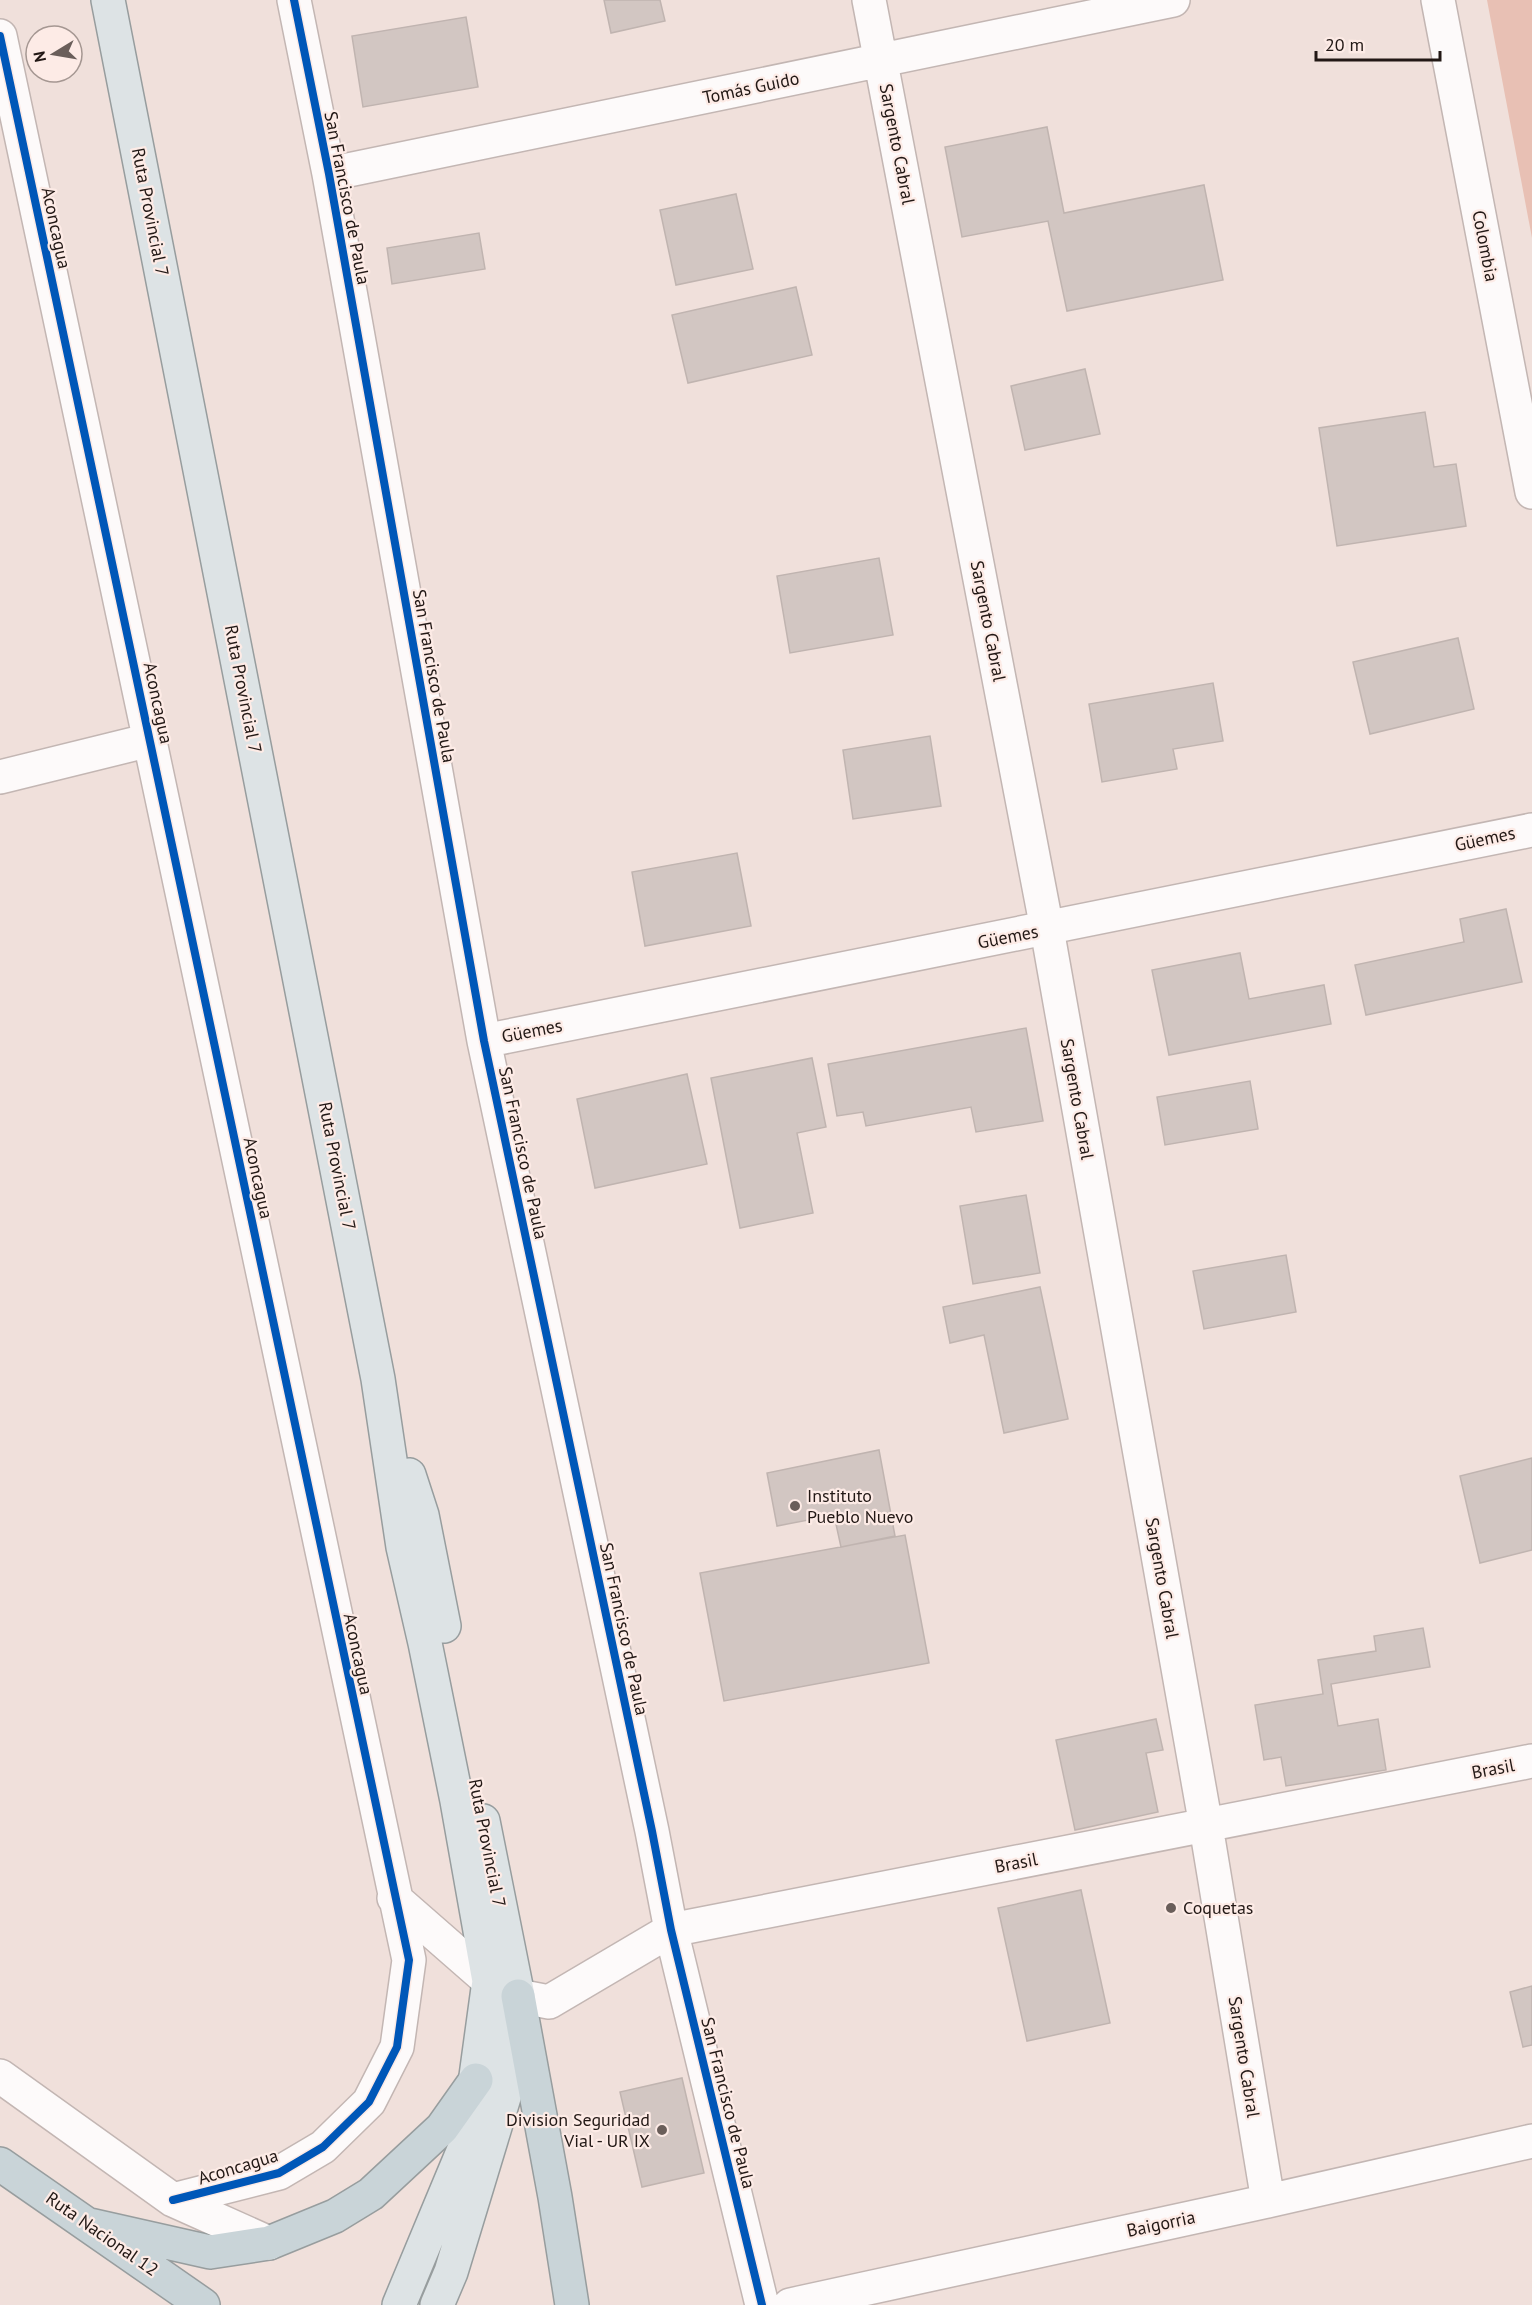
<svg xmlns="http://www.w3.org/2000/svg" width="1532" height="2305" viewBox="0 0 1532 2305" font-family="'PT Sans',sans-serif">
<rect width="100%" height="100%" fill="#f0e0db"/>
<!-- green -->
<path fill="#e8c0b4" d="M1487,0H1532V238Z"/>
<!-- building -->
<path fill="#d2c6c2" stroke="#c0b4b0" stroke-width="1.5" d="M604,0H660L665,21L611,33Z
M466,17L478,87L363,107L352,36Z
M1047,127L1064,213L1204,185L1223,280L1067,311L1048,221L962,237L945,147Z
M736,194L753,269L676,285L660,210Z
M479,233L485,269L392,284L387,248Z
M796,287L812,355L688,383L672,315Z
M1085,369L1100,434L1025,450L1011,386Z
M1425,412L1434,467L1456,464L1466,526L1337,546L1319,428Z
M879,558L893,635L790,653L777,576Z
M1458,638L1474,709L1370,734L1353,662Z
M1213,683L1223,741L1173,749L1177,769L1102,782L1089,704Z
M930,736L941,806L853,819L843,750Z
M737,853L751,926L645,946L632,872Z
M1506,909L1522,982L1366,1015L1355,965L1464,942L1460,919Z
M1240,953L1249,999L1324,985L1331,1024L1169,1055L1152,970Z
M1026,1028L1043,1121L976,1132L971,1107L866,1126L863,1112L837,1116L828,1064Z
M812,1058L826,1127L797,1133L813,1213L740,1228L711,1078Z
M687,1074L707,1164L595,1188L577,1099Z
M1250,1081L1258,1129L1165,1145L1157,1097Z
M1026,1195L1040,1273L973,1284L960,1206Z
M1286,1255L1296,1312L1204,1329L1193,1271Z
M1040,1287L1068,1419L1004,1433L984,1335L950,1343L943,1307Z
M879,1450L895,1536L841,1547L834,1515L777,1526L767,1473Z
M1532,1458V1550L1480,1563L1460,1476Z
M905,1535L929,1663L724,1701L700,1573Z
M1423,1628L1430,1667L1331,1684L1338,1726L1378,1719L1386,1770L1286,1786L1281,1757L1264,1760L1255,1705L1323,1694L1318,1660L1376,1651L1374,1636Z
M1156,1719L1163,1750L1146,1753L1158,1812L1075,1830L1056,1740Z
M1081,1890L1110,2023L1027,2041L998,1908Z
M1532,1986V2045L1523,2047L1510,1992Z
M682,2078L704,2173L642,2187L620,2092Z"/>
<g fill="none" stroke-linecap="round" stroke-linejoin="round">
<defs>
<path id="street" d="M294,0L329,174L484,1041L652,1831L671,1930L762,2305
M869,0L1047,929L1206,1826L1268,2201
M1438,0L1532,492
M0,36L409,1960L397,2047L369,2102L323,2147L279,2173L173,2200
M329,174L1173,0
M0,777L150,740
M484,1041L1532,830
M394,1898L489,1981L518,1996L549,2002L671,1930L1532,1761
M0,2076L173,2200L269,2243
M790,2305L1268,2201L1532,2141"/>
<path id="primary" d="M108,0L378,1379L403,1547L425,1643L457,1801L489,1981L467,2142L399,2305
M409,1475L422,1515L444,1626
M437,2305L451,2272L505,2094L518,1996L483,1821"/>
<path id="highway" d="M518,1996L555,2197L572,2305
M0,2164L203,2305
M90,2225L210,2252L269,2243L335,2216L371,2194L442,2128L476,2080"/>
</defs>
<!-- street casing -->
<use href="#street" stroke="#c3b6b3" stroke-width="36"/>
<!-- primary casing -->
<use href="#primary" stroke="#979d9e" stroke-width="36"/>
<!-- highway casing -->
<use href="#highway" stroke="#979d9e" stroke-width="36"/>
<!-- street -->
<use href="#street" stroke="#fdfafa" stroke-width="33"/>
<!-- primary -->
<use href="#primary" stroke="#dde3e5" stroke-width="33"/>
<!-- highway -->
<use href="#highway" stroke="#c9d4d8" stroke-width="33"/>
<defs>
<path id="cycleway" d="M294,0L329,174L484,1041L652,1831L671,1930L762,2305
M0,36L409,1960L397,2047L369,2102L323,2147L279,2173L173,2200"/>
</defs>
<!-- cycleway casing -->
<use href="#cycleway" stroke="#fdebe6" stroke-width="11"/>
<!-- cycleway -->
<use href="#cycleway" stroke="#0057b8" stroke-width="8"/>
</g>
<!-- markers -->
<g fill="#6a5e5a" stroke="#fdebe6" stroke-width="2">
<circle cx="795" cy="1506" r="6"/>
<circle cx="1171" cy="1908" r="6"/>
<circle cx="662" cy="2130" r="6"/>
</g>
<g text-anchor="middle" stroke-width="4.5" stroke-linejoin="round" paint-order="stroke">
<!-- street labels -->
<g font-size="18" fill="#221815" stroke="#fdebe6">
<text transform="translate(751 88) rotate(-12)" y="6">Tomás Guido</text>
<text transform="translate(897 144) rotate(79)" y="6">Sargento Cabral</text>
<text transform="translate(347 198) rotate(79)" y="6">San Francisco de Paula</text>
<text transform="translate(150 212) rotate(79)" y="6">Ruta Provincial 7</text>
<text transform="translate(56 228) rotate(78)" y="6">Aconcagua</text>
<text transform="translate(1485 246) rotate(79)" y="6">Colombia</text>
<text transform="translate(988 621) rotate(79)" y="6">Sargento Cabral</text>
<text transform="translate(434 676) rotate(80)" y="6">San Francisco de Paula</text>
<text transform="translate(243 689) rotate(79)" y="6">Ruta Provincial 7</text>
<text transform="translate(158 703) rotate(78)" y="6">Aconcagua</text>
<text transform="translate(1485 839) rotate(-12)" y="6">Güemes</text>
<text transform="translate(1008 937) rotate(-11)" y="6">Güemes</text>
<text transform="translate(532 1031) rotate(-11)" y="6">Güemes</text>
<text transform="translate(1077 1099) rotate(80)" y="6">Sargento Cabral</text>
<text transform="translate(523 1153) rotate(78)" y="6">San Francisco de Paula</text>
<text transform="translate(337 1166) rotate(79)" y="6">Ruta Provincial 7</text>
<text transform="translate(258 1178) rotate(78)" y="6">Aconcagua</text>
<text transform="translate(1162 1578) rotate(80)" y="6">Sargento Cabral</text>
<text transform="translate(624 1629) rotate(78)" y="6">San Francisco de Paula</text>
<text transform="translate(358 1654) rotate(78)" y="6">Aconcagua</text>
<text transform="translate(1493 1769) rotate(-11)" y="6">Brasil</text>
<text transform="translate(487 1843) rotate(79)" y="6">Ruta Provincial 7</text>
<text transform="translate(1016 1863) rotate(-11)" y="6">Brasil</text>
<text transform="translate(1244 2057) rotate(81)" y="6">Sargento Cabral</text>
<text transform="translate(728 2103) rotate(76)" y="6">San Francisco de Paula</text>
<text transform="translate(238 2167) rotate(-17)" y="6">Aconcagua</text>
<text transform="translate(1161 2224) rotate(-12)" y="6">Baigorria</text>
<text transform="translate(102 2234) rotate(35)" y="6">Ruta Nacional 12</text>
</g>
<!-- poi labels -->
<g font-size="18" fill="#221815" stroke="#fdebe6" text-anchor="start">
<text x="807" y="1502">Instituto<tspan x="807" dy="21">Pueblo Nuevo</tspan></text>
<text x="1183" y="1914">Coquetas</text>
<text x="650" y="2126" text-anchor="end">Division Seguridad<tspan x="650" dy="21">Vial - UR IX</tspan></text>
</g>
</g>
<!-- north arrow -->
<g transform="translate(54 54) rotate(259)"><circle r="28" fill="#fdebe6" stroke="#a59792" stroke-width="1.5"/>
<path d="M0-4.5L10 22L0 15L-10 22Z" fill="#6a5e5a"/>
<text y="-9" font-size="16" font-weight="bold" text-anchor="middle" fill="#221815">N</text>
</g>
<!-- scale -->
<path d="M1316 51v9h124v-9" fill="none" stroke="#221815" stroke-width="3"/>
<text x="1325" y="51" font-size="18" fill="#221815" stroke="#fdebe6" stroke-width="4.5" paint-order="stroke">20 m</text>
</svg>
